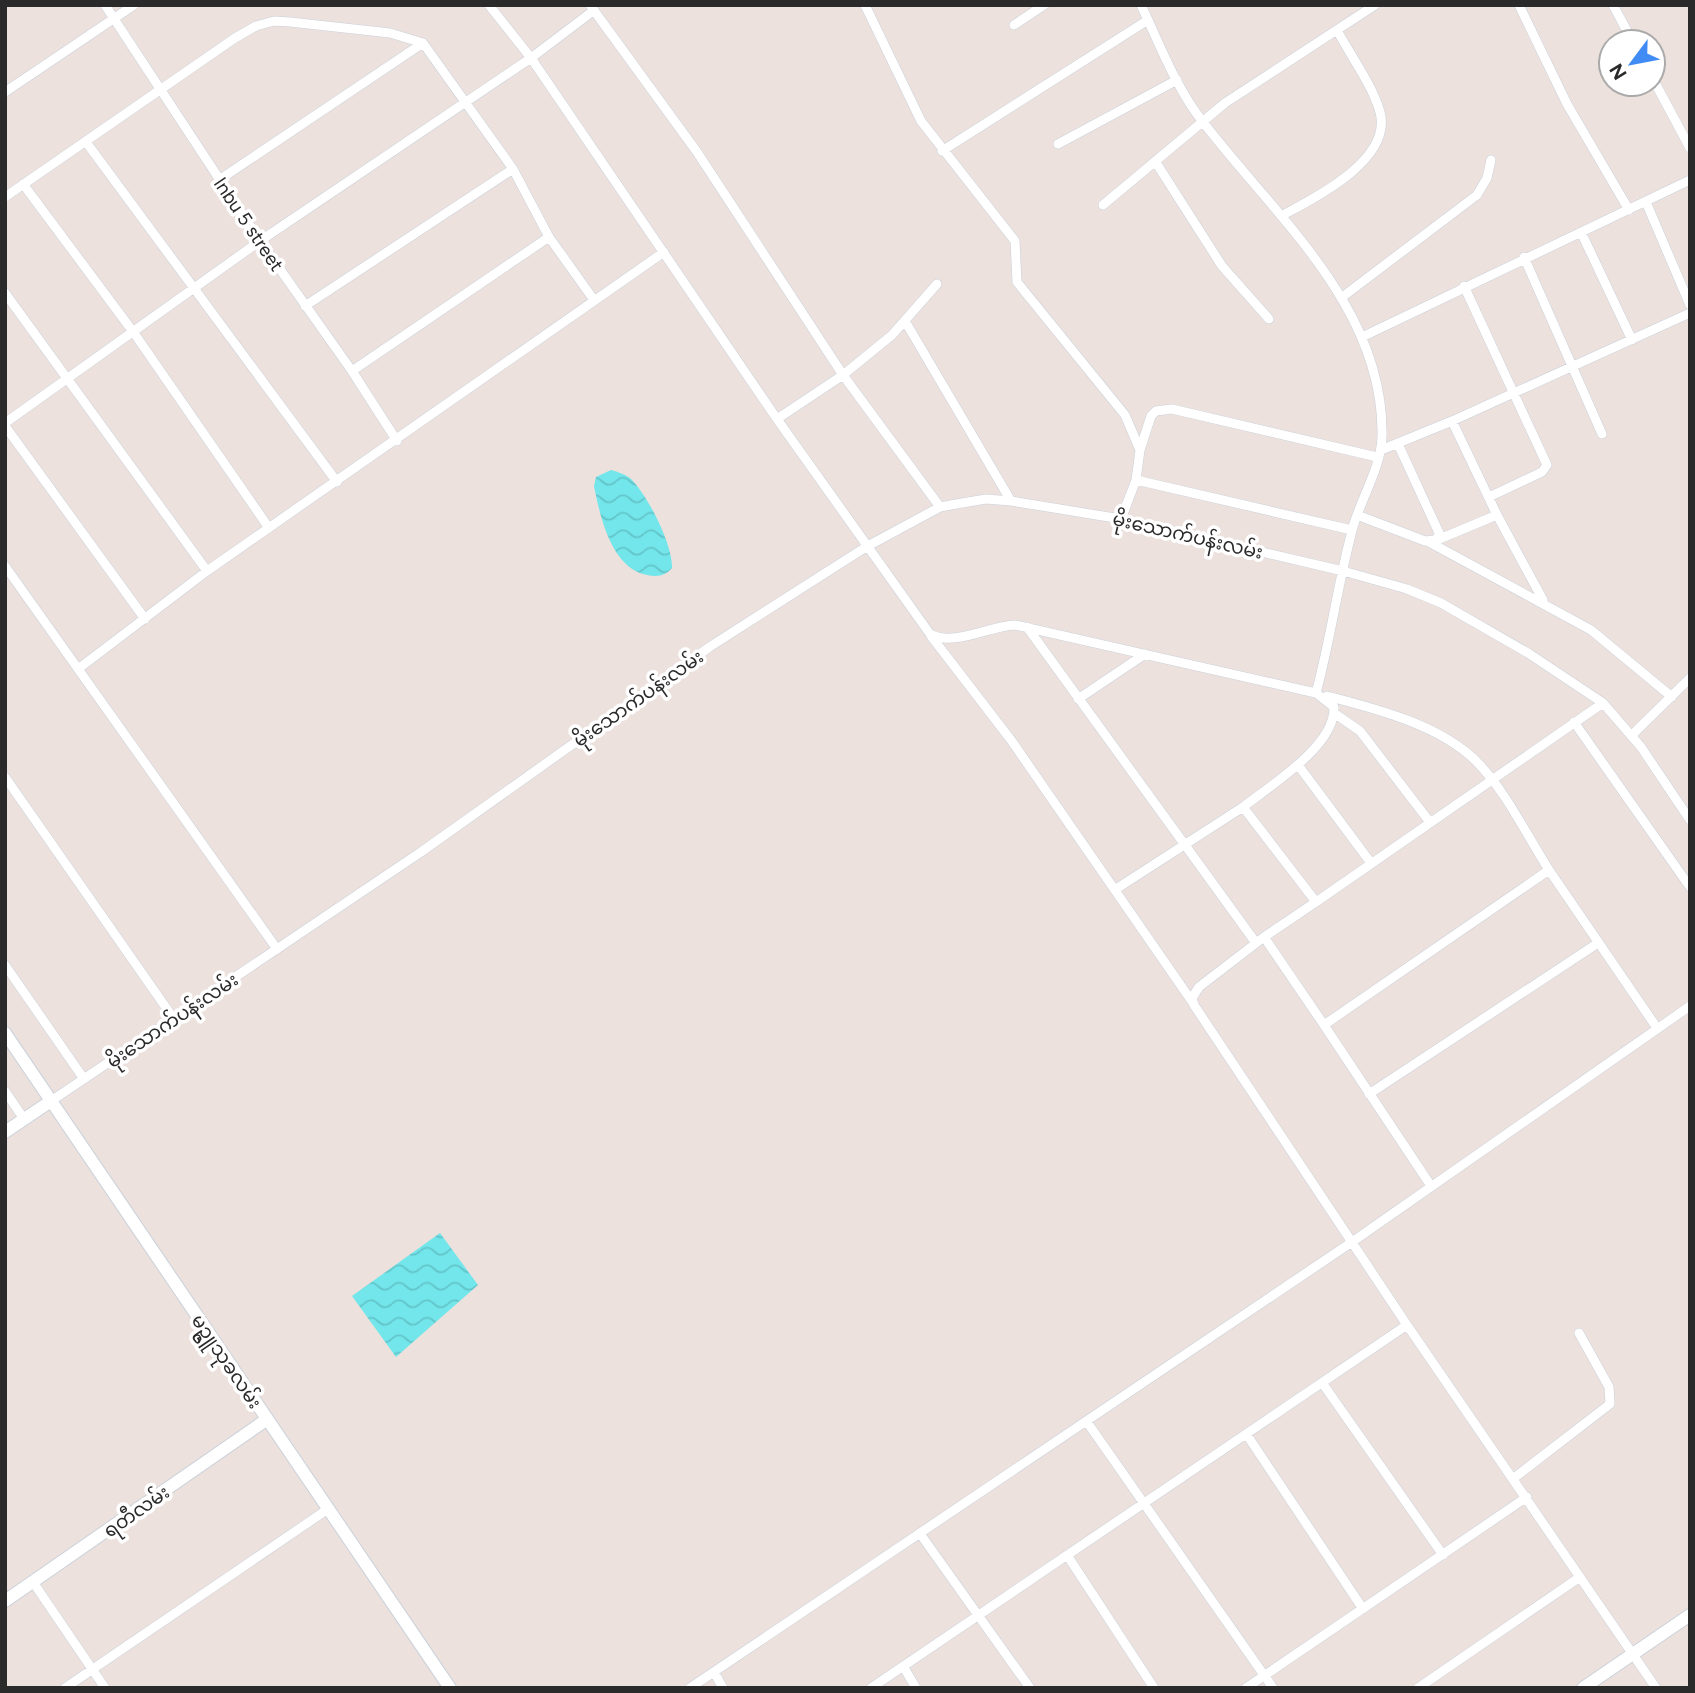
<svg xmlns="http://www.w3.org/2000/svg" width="1695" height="1693" viewBox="0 0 1695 1693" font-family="Figtree,'Noto Sans Myanmar',sans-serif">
<defs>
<pattern id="water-waves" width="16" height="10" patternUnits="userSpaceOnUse" patternTransform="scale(1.75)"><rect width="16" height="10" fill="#72e6eb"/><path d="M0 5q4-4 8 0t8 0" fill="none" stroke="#63c5ca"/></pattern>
</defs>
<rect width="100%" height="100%" fill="#ece1dc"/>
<!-- water -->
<path fill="url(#water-waves)" d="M611,470C618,472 625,474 631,479C648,496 673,545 672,568C665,576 658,577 647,575C611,568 600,516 594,486L596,477Z
M440,1233L478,1285L396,1357L352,1296Z"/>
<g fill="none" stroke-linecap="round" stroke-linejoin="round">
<defs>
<path id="street" d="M105,5L260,241L352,371L397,441
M489,5L531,58L777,419L930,634C953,647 989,626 1015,625L1316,693C1331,638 1338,582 1353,527C1361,499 1381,467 1382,437C1385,308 1275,216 1203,122C1176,88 1160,45 1141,5
M590,5L697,152L843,375L777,419
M865,5L921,121L1015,241L1017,282L1125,415L1140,450L1136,480L1121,519
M1519,5L1567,104L1629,210
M1613,5L1633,42
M1014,25L1044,5
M1653,79L1690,148
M5,92L134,5
M86,142L337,482
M1058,144L1177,80
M942,151L1148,20
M1155,161L1222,266L1269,319
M219,180L423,43
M23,184L134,333L269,528
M5,197L235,38L256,26L274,21L290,22L390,33L423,43L513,169L549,237L594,300
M1646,202L1690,305
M1103,205L1225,103L1375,5
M1281,216C1313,199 1393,160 1380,112C1372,84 1350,55 1337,30
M1581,232L1632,340
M1524,257L1602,434
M937,284L892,335L843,375L940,507
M1464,286L1547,465L1542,472L1489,497
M5,293L207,571
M1341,298L1477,195L1487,178L1491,160
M305,306L513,169
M905,321L1011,501
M1362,337L1690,180
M352,371L549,237
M1452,421L1497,515L1543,600
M5,423L260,241L531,58L593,11
M5,426L145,619
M1140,450L1151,416L1156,411L1172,409L1377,457
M1381,450L1452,421L1690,313
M1136,480L1352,530
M1357,515L1425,541L1435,540L1440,535L1398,444
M1437,540L1497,515
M1429,542L1591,630L1672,697
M5,566L277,949
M1027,627L1256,943
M931,636L1011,740L1193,1003
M78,669L207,571L664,252
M1316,693L1334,707C1336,745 1270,786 1243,807L1316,902L1264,937L1324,1025
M1327,696C1377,709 1441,725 1478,763C1507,793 1527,836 1549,870
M1078,699L1145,654
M1334,713L1360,731L1429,821
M1574,722L1690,887
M1632,735L1690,678
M1298,765L1371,863
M5,777L174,1019
M1116,889L1243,807
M1316,902L1603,703
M1264,937L1199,987L1192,998L1194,1005L1407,1325L1656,1688
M5,965L84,1079
M5,1091L24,1119
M1369,1094L1598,943
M51,1101L421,852L711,646L866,547L940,507L962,503L986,499L1011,501L1121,519L1343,571L1407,589L1441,603L1528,653L1603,703L1641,747L1690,820
M1431,1186L1324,1025L1549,870L1657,1028
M1323,1384L1443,1555
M1087,1422L1273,1688
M1247,1435L1363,1609
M1514,1478L1610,1404L1609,1387L1579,1333
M921,1535L1030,1688
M1067,1555L1154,1688
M33,1582L105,1688
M903,1666L916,1688
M714,1672L723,1688
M65,1688L328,1509
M690,1688L1352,1242L1690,1006
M871,1688L1407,1325
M1246,1688L1527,1497
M1418,1688L1580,1577"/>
<path id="secondary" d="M5,1033L450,1688
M5,1132L51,1101
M5,1601L266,1420
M1583,1688L1690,1615"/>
</defs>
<!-- street casing -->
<use href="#street" stroke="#cad1db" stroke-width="10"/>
<!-- secondary casing -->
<use href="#secondary" stroke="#cad1db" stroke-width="14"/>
<!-- street -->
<use href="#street" stroke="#fff" stroke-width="9"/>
<!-- secondary -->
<use href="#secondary" stroke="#fff" stroke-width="12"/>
</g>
<g text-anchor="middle" stroke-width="7" stroke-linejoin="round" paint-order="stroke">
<!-- street labels -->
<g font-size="19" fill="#2a2a2a" stroke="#fff">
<text transform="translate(249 224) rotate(56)" y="7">Inbu 5 street</text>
<text transform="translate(1188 535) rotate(13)" y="7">မိုးသောက်ပန်းလမ်း</text>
<text transform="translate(638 698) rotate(-35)" y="7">မိုးသောက်ပန်းလမ်း</text>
<text transform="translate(172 1020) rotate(-34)" y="7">မိုးသောက်ပန်းလမ်း</text>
<text transform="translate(227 1361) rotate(56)" y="7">မဥ္ဇူသုခလမ်း</text>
<text transform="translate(136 1511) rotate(-35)" y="7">ရတီလမ်း</text>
</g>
</g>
<!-- border -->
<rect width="1695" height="1693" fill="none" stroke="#2a2a2a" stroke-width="14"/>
<!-- north arrow -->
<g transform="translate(1632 63) rotate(238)"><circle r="33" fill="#ffffff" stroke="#aaaaaa" stroke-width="2"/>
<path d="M0-5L12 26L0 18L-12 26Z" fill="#418bf4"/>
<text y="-10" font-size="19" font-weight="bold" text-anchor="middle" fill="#2a2a2a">N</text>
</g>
</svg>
